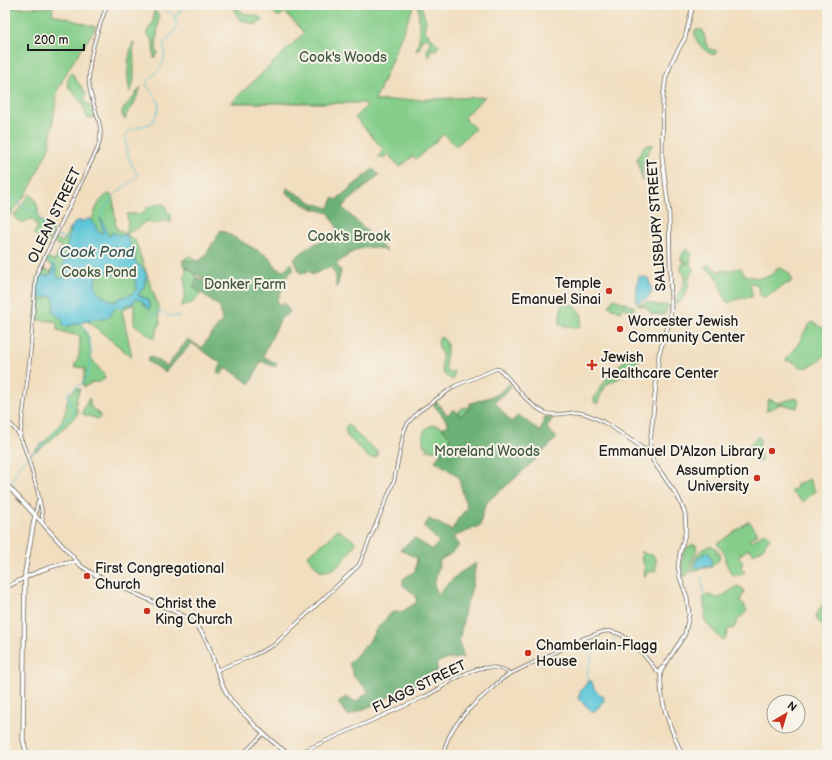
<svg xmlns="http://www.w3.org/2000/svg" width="832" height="760" viewBox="0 0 832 760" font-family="'Balsamiq Sans',sans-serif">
<rect width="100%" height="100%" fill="#f7f3e8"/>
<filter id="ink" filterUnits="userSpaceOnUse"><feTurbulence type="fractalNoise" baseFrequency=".025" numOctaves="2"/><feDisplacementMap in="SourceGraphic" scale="8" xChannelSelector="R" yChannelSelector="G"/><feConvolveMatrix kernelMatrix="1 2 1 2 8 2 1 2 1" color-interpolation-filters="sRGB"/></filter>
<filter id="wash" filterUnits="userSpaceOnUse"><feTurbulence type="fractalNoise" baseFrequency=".012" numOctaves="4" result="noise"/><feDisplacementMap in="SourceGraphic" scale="16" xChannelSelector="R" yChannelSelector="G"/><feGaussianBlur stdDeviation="0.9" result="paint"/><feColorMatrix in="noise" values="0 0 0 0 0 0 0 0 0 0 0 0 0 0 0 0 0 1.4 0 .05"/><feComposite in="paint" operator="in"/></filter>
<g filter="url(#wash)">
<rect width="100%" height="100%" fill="#f1debf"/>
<!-- green -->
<path fill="#85ce8a" stroke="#507553" d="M267,5H414L375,101L485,97L464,117L475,129L456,146L444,134L416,159L413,156L400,167L387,153L384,158L379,157L383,149L355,117L367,106L365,103H231L304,33L285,12L278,17Z
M418,5H421L426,21L424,30L439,46L435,51L432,48H431V55L429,57C425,53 428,47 430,43L429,39L426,38L423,39L419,49L416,51L419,41V19Z
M53,7L52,14L96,27L69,68L58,89L49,147L33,182L25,196L5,221V8Z
M236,7L243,13L260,17L263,21L254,25C242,18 238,24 235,8Z
M154,11L157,13L159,16L156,49L158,54L154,59L153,41L147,35V31L153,23Z
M695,30H703L706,44L710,49L717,51L714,55C705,52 693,42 695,30Z
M134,42C132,55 137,84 130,92C126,79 128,55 133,42Z
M72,73L77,81L84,90L86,94L84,99L88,105L93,108L95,115L94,118H87L82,103L68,86C66,81 69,76 72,73Z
M141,87L133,106L127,113L125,120L122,115V111Z
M653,144L646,156V171L645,162L643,161L642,164L643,182L637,159L644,146Z
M30,194C38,200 38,210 39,219L54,230L47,245L33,233L37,229L36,223L30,219L22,223L14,216Z
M109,194L113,196L116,228L125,234L128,225L127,214H142L148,207L161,203L166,206L167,211L171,214V223L166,220L155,224L147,221L143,223L140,227L126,234L135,240L159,309L158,311L160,322L154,339L134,324V304L122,310L132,357L86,320L82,323L89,339L91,358L104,375L105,378L100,382H93L84,387L83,385L85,368L74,367L79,356L80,336C72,335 65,332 57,330V322L35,319L37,286L41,269L51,272L53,266L44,261L46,257L55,261L61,246L53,242L55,238L63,242L69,229H80L91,223C94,212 99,198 109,194Z
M687,249L688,252L692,254L690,257H691L690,260V265L694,269C687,277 690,281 687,290C685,295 682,299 680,302L675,304C677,293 685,286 685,275L681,271L682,264L688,263L681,260C681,256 683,251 687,249Z
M191,255L196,263L192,270L198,279L200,295L192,303L181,306L184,300L185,292V275L186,269L183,260Z
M707,265H710L720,273L721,269L726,272L729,270L741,268C742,270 743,272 744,274C752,280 775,279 777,268L779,267L789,273L792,279L790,283C780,285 774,295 764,297L759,294L758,285L751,283L750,285L752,293V297L738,299L728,303L726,301L715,273L704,268Z
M614,299L635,307L632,312L623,307L620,312L609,306Z
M647,302L658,305H668L669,306L664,315L652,314L646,307L637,305Z
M562,304L574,305L582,315L580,328L559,325Z
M812,322L822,328L827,325V354C818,361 809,372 797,365C793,362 791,360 786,361C787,355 792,354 795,349C801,341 804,329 812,322Z
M440,337C455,343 440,362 448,372L454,371L453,380C449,378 444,376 443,372C440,366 443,361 442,355C440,348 436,345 440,337Z
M638,352L641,357L639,361L623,376L607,384L600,396L598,403L596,404L594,401L595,396L611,372L629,357Z
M77,388L80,389C77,396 74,405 78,412L76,416L44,446L28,456C40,446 59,430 64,416C67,409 66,401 69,394Z
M89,398L90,402V406L101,416L99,419L84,415L82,413Z
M796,398L799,400L797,408L781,404L766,411L769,399L778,403Z
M469,407L474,409L442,452L438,450H426L429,447L424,446C421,436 423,425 436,425C441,426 444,429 448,426C454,421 456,413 462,408Z
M348,424L360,437L378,452L376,457L371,458L367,456L347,436L345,428Z
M757,437H759C761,442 759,446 759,451C760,456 762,457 761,461L757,463L756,456L747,446L754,441Z
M809,479L815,491L803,502L790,491L797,488L795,485Z
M749,521L758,533L749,540L751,542L765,532L770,537L763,548L754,554L748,549L740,555L739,557L743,562L741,568L745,572L740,575H732L725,561V554L717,544Z
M337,529L356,542C348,556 337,573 320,571L307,556L328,540Z
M691,545H696L697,550L692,561L687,576H682V564L683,552Z
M712,546L718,550L716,552V554L720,553L719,560L712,567L699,569L691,573C692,562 699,546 712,546Z
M641,551L645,554L653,555L656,560V568L655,571L648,572L644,578L645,567L642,561Z
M738,586L743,589L744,592L740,601L744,604L747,611L737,621L734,628L728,629L726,638L723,640C719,637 706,624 704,619C703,617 705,614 706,612C703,606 705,603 703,597L709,595L716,598H719Z
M825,596H827V610L825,616L827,618V627L825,628L817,620L816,615L823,604Z"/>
<!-- forest -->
<path fill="#6cb176" stroke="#446649" d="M373,169L379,175L342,207L387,251C362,242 355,250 336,264L341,271L337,287H336V276L331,267L311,275V271L300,273L294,259L308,247L333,236L337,227L329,213L311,208L286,193L287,188L313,203L329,208L333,198L336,200Z
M221,230L269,257L278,269L283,271L291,263L294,270C279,281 285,289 277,299L278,303L281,305L284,303L290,312L281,318L263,356L277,364L275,367L261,361L250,384L226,367L221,375L217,372L222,364L192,343L165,372L147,361L150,356L167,366L188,339L201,348L222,321L220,307L193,287L198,278L210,285L211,284L183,265V260L199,261L205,256Z
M509,384L512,387L495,402L511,422L519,415L540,432L545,416L547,417H553L547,428L557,438L519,475L488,501L483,511L480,526L453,537L459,546L449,555L440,560L434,585L438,594L458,574L476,563L472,588L465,609L459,643L464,657C452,660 446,657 436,664L438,671L423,676L419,683L349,716L338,703L346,697L356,702L369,691L354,677L349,663L368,643L376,630L391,613L403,611L417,602L414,594L403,585V579L415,571L417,558L400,550L414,538L432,550L439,542L424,527L429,519L452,530L458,519L467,508L458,476L435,461L451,437L442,429L449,424L433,404L437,402L447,415L454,409L460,416L471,407L469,404L498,394Z"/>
<!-- water -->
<path fill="#5dc6d9" stroke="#3c717a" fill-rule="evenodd" d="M88,218L95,225L98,232L101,233H103L100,218L103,222L108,235L110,236L112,232L121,236L126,234C126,241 133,245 135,252C136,254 135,259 135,262L142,268L147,275L144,287L138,295L148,299L150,307L149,310L141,300L135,299L133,304H128L123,308L116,307L109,316L105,319H95L65,327L62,325L63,320L52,311L55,304L53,297L50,296L45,298L37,296C36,289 37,282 39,276H47L52,273L53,265L56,267V273L59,278L63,279L65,274L63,266L68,241L71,228L76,221H85ZM122,269L130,270L133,273L137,288L132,294L120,298L114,302C111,301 110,300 108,299C94,291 91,285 101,271L103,270L114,276L118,270Z
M639,276L648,278L652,290L648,298L637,303L636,301L637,296L636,290Z
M706,552L709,553C716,568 708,566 696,568L695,566L698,558Z
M589,680L592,682C595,691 594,690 603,696L604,701L593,713L578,698L580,692Z"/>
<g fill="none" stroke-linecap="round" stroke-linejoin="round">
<!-- stream -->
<path stroke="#5dc6d9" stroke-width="1" d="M175,19L181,9L190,5
M126,136L130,130L152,123C163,102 160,102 146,85C148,77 156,75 160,68C165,61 166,51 163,44L169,39L177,26L174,15L167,11L162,5
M5,196L36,213L40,217L44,230L54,235
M100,219C103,209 112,197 120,190C126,185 133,182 138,176C132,165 125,153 126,139
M57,236L68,239
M45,260H48L54,265
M165,313L169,316H179
M151,316L162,312
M10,487L19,465L44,443L66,419L71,417L73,412L67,393C72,388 81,386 85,380C87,377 88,372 89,368C93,351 91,337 81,322
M5,493L8,490
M702,578L704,597
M589,680L587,674L593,651C603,645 610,650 617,636"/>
</g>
</g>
<g filter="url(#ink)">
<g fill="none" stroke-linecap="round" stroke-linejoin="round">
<defs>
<path id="tertiary" d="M5,419C10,424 16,429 19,435C26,448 45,510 42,523
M20,438L30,358L36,275L97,150C108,124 90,108 89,82C88,55 98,30 107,5
M35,515L38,501
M217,670L252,656L274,645L359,565L394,481L404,431L408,423L418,412L455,386L496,369H499C515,383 525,404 546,413C557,418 571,410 582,413C602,418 626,437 644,449L650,450
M242,755L263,734
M295,755C338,735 381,717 424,697C443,688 460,673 481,668C490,667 504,667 510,674L582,639L602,632L609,631L620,634L629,640L641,652L657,671L661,674
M443,755C448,727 468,709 489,691C495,685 502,678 510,674"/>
<path id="secondary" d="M35,515L81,566L95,575L184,616C214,633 211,667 227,694C232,703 239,710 247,717C260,731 274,744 290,755
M5,588C28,576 50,564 76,562
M663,667L660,670L661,671L685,634L689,615L687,597L680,578L678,566L680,553L686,530L685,513L678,497L653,461L650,445L659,354L670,320L671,307L669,213L662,156L663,97L666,77L672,61L685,38L693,5
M661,671C659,705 670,725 682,755"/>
<path id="primary" d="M5,483L35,515L25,572L23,740L27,755"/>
</defs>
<!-- tertiary casing -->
<use href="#tertiary" stroke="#676055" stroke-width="4"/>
<!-- secondary casing -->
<use href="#secondary" stroke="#676055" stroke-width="4.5"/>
<!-- primary casing -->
<use href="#primary" stroke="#676055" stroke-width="5"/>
<!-- tertiary -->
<use href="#tertiary" stroke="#fff" stroke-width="2.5"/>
<!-- secondary -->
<use href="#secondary" stroke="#fff" stroke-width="3"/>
<!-- primary -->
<use href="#primary" stroke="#fff" stroke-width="3.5"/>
</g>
</g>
<!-- markers -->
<g fill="#c8321e" stroke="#f7f3e8" stroke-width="1.5">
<circle cx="609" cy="291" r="4"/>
<circle cx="620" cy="329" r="4"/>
<path d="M590 359h4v4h4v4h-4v4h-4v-4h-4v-4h4z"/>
<circle cx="772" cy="451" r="4"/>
<circle cx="757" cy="478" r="4"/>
<circle cx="87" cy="576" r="4"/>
<circle cx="147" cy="611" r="4"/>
<circle cx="528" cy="653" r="4"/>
</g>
<g text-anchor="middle" stroke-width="4" stroke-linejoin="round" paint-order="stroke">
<!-- park labels -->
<g font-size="14" fill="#415a42" stroke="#f7f3e8">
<text x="343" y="62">Cook's Woods</text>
<text x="349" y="241">Cook's Brook</text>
<text x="99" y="277">Cooks Pond</text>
<text x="245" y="289">Donker Farm</text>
<text x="487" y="456">Moreland Woods</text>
</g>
<!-- street labels -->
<g font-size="14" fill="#1c1c1c" stroke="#f7f3e8">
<text transform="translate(54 215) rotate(-64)" y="5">OLEAN STREET</text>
<text transform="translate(656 225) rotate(-94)" y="5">SALISBURY STREET</text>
<text transform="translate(419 686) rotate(-26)" y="5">FLAGG STREET</text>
</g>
<!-- poi labels -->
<g font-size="14" fill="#1c1c1c" stroke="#f7f3e8" text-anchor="start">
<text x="601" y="288" text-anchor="end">Temple<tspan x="601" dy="16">Emanuel Sinai</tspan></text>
<text x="628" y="326">Worcester Jewish<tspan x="628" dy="16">Community Center</tspan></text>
<text x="601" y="362">Jewish<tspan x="601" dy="16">Healthcare Center</tspan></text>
<text x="764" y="456" text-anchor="end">Emmanuel D'Alzon Library</text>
<text x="749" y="475" text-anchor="end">Assumption<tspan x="749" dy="16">University</tspan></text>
<text x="95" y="573">First Congregational<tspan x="95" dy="16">Church</tspan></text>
<text x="155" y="608">Christ the<tspan x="155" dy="16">King Church</tspan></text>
<text x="536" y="650">Chamberlain-Flagg<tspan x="536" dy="16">House</tspan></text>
</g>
<!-- water labels -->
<g font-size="15" font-style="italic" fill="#33585e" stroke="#f7f3e8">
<text x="97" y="257">Cook Pond</text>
</g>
</g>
<!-- margin -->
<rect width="832" height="760" fill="none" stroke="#f7f3e8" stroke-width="20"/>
<!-- north arrow -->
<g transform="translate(786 714) rotate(38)"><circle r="19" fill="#f7f3e8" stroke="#9f9d96"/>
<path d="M0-3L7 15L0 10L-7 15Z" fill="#c8321e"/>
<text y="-6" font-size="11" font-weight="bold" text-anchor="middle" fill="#1c1c1c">N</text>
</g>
<!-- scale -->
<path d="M28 44v6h56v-6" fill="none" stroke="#1c1c1c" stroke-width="2"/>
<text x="34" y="44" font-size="12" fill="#1c1c1c" stroke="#f7f3e8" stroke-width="3" paint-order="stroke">200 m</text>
</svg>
